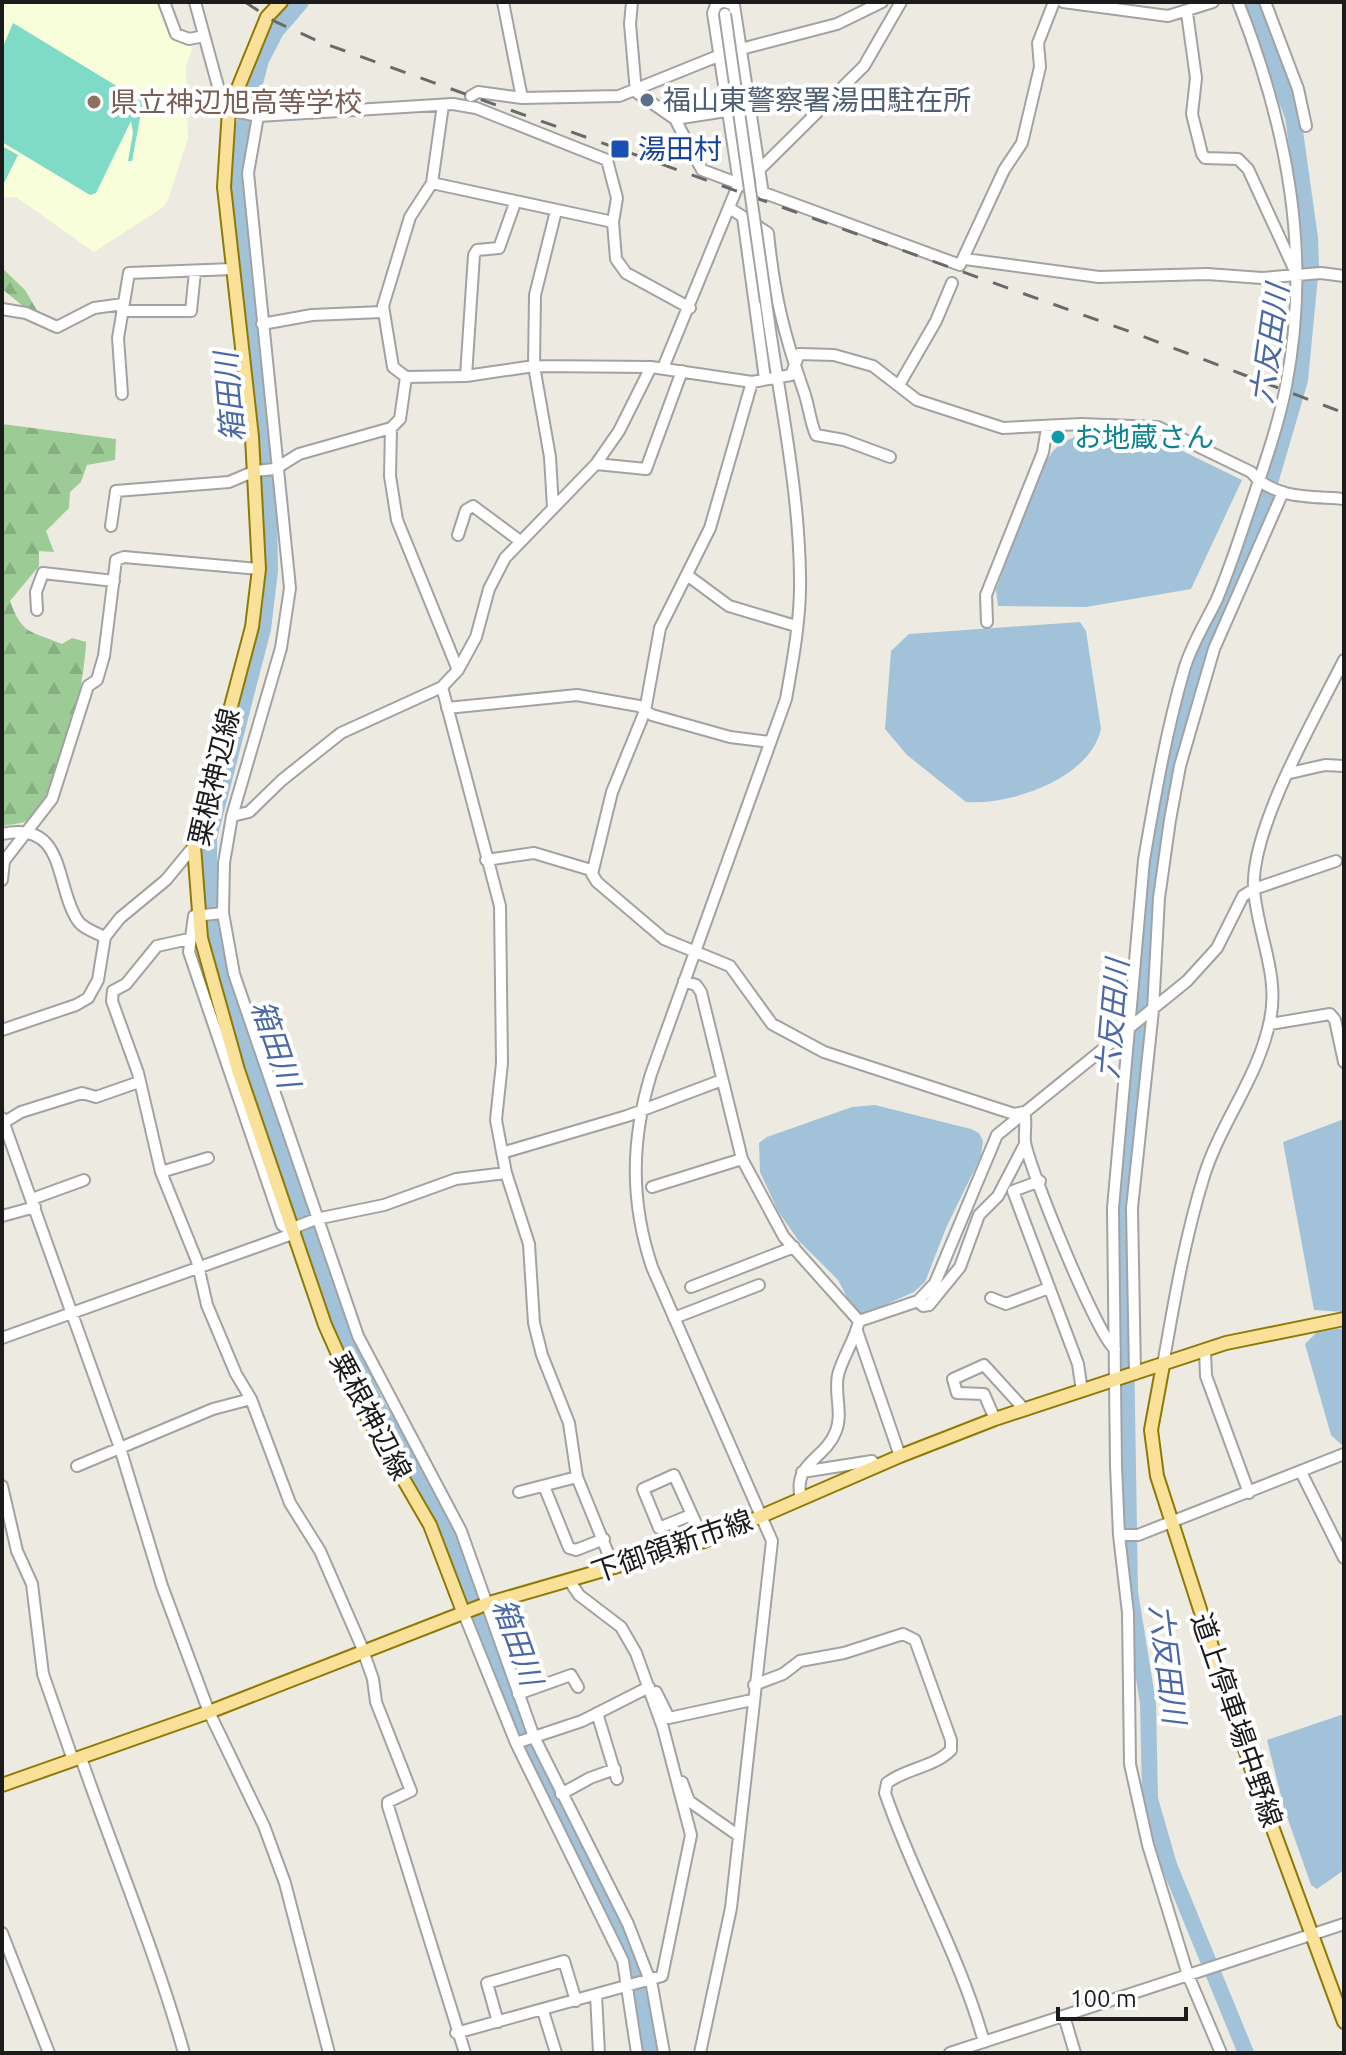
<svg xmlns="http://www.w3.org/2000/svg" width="1346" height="2055" viewBox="0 0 1346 2055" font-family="Ubuntu,'Noto Sans JP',sans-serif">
<defs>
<pattern id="forest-firs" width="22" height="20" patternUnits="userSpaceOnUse" patternTransform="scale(2)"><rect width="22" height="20" fill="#9ccb96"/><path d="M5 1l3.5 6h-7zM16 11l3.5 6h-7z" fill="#86ae81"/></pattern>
</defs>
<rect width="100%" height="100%" fill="#edebe1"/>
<!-- education -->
<path fill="#f7fed9" d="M2,2H159L169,36L193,47L186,66L188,138L168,200L162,208L94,252L16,197L2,198Z"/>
<!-- forest -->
<path fill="url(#forest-firs)" d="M2,268L25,290L38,312L28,310L2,289Z
M2,424L116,439L115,460L87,465L81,482L70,492L69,508L46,531L54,552L39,551V566L10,601C22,635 31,631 62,644L72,638L86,642C85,681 62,793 32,818C24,824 12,824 2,826Z"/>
<!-- pitch -->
<path fill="#80dac8" d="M13,23L143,102L132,161H128L133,133L131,121L96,193L90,195L2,142V49Z
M2,146L18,155L2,187Z"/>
<!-- water -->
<path fill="#a2c2d9" d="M1088,435L1164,442L1242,480L1191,589L1086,607L998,606L996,590C1010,554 1030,478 1054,450C1063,440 1075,436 1088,435Z
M1080,622L1086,631L1101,729C1090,779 1011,805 966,802L907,755L885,729L891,651L909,634Z
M875,1105L971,1129L979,1133L983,1141L981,1156L946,1228L925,1282L914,1292L862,1315L855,1312L838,1280L798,1240L778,1211L760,1172L759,1143L767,1137L852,1107Z
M1344,1119V1312L1314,1310L1283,1142Z
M1344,1328V1447L1331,1435L1305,1344L1317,1332Z
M1344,1714V1870L1317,1889L1311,1885L1284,1808L1267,1740Z"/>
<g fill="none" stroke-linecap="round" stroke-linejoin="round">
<!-- river -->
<path stroke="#a2c2d9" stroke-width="16" d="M301,2L276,31L261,60L236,156L269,515L270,571L263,629L209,838V905L218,965L348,1345L376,1404L437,1506L522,1733L629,1949L637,1972L650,2053
M1246,2053L1169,1865L1150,1799L1148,1703L1130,1592L1124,1222L1156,837L1201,653L1233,582L1267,493L1300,380L1311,266L1310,238L1293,117L1250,2"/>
<defs>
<path id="minor" d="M164,2L176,34L189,39L204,36
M195,2L222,101L229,110L258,116L453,104L476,108L607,160L617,198L613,222L616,259L626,273L690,308
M503,2L522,98
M632,2L630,24L636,92
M725,2L734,5L763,194
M1063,2L1168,16L1213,2
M1265,2L1298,89L1306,126
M1187,13L1196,78L1192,114L1202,154L1205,158L1238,159L1248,169L1296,273
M741,49L837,24L882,2
M636,92L675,119L702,170L960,265L1004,170L1022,143L1040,67L1038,43L1054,2
M471,96L478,92L522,98L619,96L718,56
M443,105L432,183L410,217L383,306L393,367L406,377L466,376L534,366L651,367L752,382L791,375L799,354L834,355L873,366L917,400L1003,428L1081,424L1158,427L1251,472C1274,500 1312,496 1344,499
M258,116L248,173L290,588L281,648L232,816L224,863L223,913L234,974L358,1336L461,1531L534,1737L628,1924L652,1986L664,2053
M675,119L726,111
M759,170L864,66L901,2
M432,183L613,222
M731,209L768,233C774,294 784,335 804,392C809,406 810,422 816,435L844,440L890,457
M743,217L765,379
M965,259L1099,277L1207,274L1262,278L1321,273L1344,276
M2,309L26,313L57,327L94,308L123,304
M122,311H191L195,272
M262,324L312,315L382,312
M663,368L739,183L713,13L716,5L722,2
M466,376L474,255L477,250L499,248L515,203
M752,382L710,528L660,628L645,711L612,792L592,874L597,882L664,939L730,966L772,1024L824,1052L1014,1114L1024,1112
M899,385L936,321L952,283
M122,394L118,338L129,273L233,269
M391,428L390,476L397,520L458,670
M596,464L646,469L682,371
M553,507L550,457L534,366L535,295L556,211
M111,526L116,491L229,482L255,471L275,469L299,454L391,428L400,419L406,377
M458,535L466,510L473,506L520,541
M687,575L729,606L796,626
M37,610L36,592L43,573L114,581
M987,622L986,595L1043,452L1047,428
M442,687L500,906L502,1063L496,1120L506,1173L529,1244L534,1323L542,1355L569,1423L577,1477L614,1568
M447,708L577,695L639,706L652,715L730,737L770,742
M1290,773L1325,765L1344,766
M232,816L249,812L282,780L341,733L442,687L458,670L476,637L489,589L505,558L596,464L619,431L651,367
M2,834C67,820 54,885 78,921C84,929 96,933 105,937
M486,860L534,853L591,870
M2,880L4,861L52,799L88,686L97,680L104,656L116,560L124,557L259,569
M223,913L194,916L189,952L282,1225L295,1233
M189,939L157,946L126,984L113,991L112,1001L138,1073L161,1172L197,1261L207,1305L236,1374L251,1399L290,1503L320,1551L361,1645L373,1679L376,1702L411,1791L388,1802V1806L465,2053
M684,981L696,985L701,992L742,1159L784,1237L859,1321C855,1340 843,1356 838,1375C834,1393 843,1413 836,1431C825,1460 792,1462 801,1499
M1270,1024L1330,1014L1335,1020L1344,1062
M2,1030L76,1005L88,998L98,980L105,937L120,918L166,880L194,846
M1024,1112C1027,1122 1024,1132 1025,1142C1029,1168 1098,1338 1115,1349
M2,1118L120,1448L162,1586L209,1712L264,1826L285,1883L329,2053
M3,1123L21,1112L82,1093L96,1097L139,1082
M505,1152L627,1116L722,1080
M161,1172L208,1158
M1040,1181L1013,1191L1078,1364L1082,1391
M652,1187L742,1159
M32,1199L84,1180
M2,1216L35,1207
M293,1228L316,1219L384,1205L456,1179L506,1173
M691,1287L794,1247
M991,1298L1006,1304L1049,1288
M918,1301L923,1306L929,1305L960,1267L979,1215L998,1196L1025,1144
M674,1318L759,1285
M859,1321L918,1301L935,1283L997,1135L1187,981L1217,948L1243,896L1254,889L1336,861
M857,1331L900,1456
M2,1338L295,1233
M1205,1350L1206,1376L1249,1493
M1163,1365C1174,1302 1185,1237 1204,1176C1221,1122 1259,1076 1270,1020C1280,975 1257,933 1254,889C1250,829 1316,716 1344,660
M1135,1374L1132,1208L1153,1010L1159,898L1170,820L1180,766L1214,649L1283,492
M995,1419L984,1394L957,1393L953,1379L984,1365L1025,1410
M77,1466L213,1409L251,1399
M802,1472L872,1461L877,1466
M1301,1472L1344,1558
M2,1486L17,1551L32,1584L43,1674L73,1760
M544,1486L569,1548L576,1550L604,1539
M519,1492L577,1477
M691,1515L659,1528L643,1489L674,1475L704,1541
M1119,1535H1138L1344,1454
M464,1614L516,1743L623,1961L637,2053
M754,1685L783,1674L800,1661L844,1653L903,1634L915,1640L951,1740V1750C933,1768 906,1768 887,1783L885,1793C914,1878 960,1955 984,2042
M656,1692L669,1718L752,1700
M518,1694L571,1675L578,1687
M597,1713L617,1779
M516,1743L582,1721L649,1687
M81,1758C115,1856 156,1953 184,2053
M682,1782L689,1801L739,1836
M561,1794L590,1778L615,1769
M2,1933L49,2053
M596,1995L599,2053
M543,2011L556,2053
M1064,2016L1075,2053
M498,2022L487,1983L564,1961L576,2001
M456,2033L662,1976L691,1835L663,1728L636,1653L621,1627L579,1595L569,1580
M700,2053L731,1908L772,1541L652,1267C630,1201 631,1140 651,1074L786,699C793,660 801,617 800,577C799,485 778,393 766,302
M950,2053L1344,1924
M1221,2053L1188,1975L1148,1845L1130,1764L1128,1613L1119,1535L1116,1466L1113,1208L1144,860C1155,796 1166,732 1184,670C1191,645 1206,622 1217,599C1227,575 1236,549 1244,525C1259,480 1277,432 1286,386C1312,253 1287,126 1238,2"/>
<path id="major" d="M281,2L267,17L229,110L224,187L252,437L259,569L252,627L194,846L201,938L238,1070L325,1325L362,1408L430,1525L464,1614
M1163,1365L1151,1430L1157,1476L1256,1783L1344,2022
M2,1785L209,1712L486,1604L704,1541L900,1456L995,1419L1226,1343L1344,1319"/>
</defs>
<!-- minor casing -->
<use href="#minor" stroke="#a2a2a2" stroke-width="14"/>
<!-- major casing -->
<use href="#major" stroke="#8e7a04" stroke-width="16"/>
<!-- minor -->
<use href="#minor" stroke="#fff" stroke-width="10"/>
<!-- major -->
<use href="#major" stroke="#f9e19a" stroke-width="12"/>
<!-- rail -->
<path stroke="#696969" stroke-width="3" stroke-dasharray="16 16" stroke-linecap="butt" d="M245,2L274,21L320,42L1142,336L1344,413"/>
<defs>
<path id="minor-bridge" d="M725,14L766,302"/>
</defs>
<!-- minor-bridge casing -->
<use href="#minor-bridge" stroke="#a2a2a2" stroke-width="14" stroke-linecap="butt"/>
<!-- minor-bridge -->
<use href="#minor-bridge" stroke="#fff" stroke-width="10"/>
</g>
<!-- markers -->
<circle fill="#5c6f8a" stroke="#fff" stroke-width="3" cx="647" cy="100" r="8"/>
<circle fill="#8d6e63" stroke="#fff" stroke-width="3" cx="94" cy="102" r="8"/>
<rect fill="#1a4fb4" stroke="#fff" stroke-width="3" x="610" y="139" width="20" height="20" rx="4"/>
<circle fill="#0f9aa8" stroke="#fff" stroke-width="3" cx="1058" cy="437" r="8"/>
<g text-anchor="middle" stroke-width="8" stroke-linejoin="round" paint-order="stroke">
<!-- service labels -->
<g font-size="28" fill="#4e5e75" stroke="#fff" text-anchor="start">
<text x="663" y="110">福山東警察署湯田駐在所</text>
</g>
<!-- education labels -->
<g font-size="28" fill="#785e54" stroke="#fff" text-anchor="start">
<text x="110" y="112">県立神辺旭高等学校</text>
</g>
<!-- transit labels -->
<g font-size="28" fill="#164399" stroke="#fff" text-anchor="start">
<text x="638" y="159">湯田村</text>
</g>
<!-- culture labels -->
<g font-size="28" fill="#0d838f" stroke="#fff" text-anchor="start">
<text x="1074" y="447">お地蔵さん</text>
</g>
<!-- street labels -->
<g font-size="28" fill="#1b1b1b" stroke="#fff">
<text transform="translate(214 777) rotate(-77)" y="10">粟根神辺線</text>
<text transform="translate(371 1416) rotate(62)" y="10">粟根神辺線</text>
<text transform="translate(672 1546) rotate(-19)" y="10">下御領新市線</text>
<text transform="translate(1237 1720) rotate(71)" y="10">道上停車場中野線</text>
</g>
<!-- water labels -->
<g font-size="30" font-style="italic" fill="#4b68a7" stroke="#fff">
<text transform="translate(1270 344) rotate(-82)" y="10">六反田川</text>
<text transform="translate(230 397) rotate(-95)" y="10">箱田川</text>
<text transform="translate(1113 1019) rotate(-85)" y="10">六反田川</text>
<text transform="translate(275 1044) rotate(71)" y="10">箱田川</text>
<text transform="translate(517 1642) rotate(70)" y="10">箱田川</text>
<text transform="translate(1167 1664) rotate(83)" y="10">六反田川</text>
</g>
</g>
<!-- border -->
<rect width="1346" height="2055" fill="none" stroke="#1b1b1b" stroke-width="8"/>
<!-- scale -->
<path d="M1058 2007v12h128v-12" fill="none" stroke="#1b1b1b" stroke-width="4"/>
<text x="1070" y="2007" font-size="24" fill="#1b1b1b" stroke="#ffffff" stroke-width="6" paint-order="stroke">100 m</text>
</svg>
